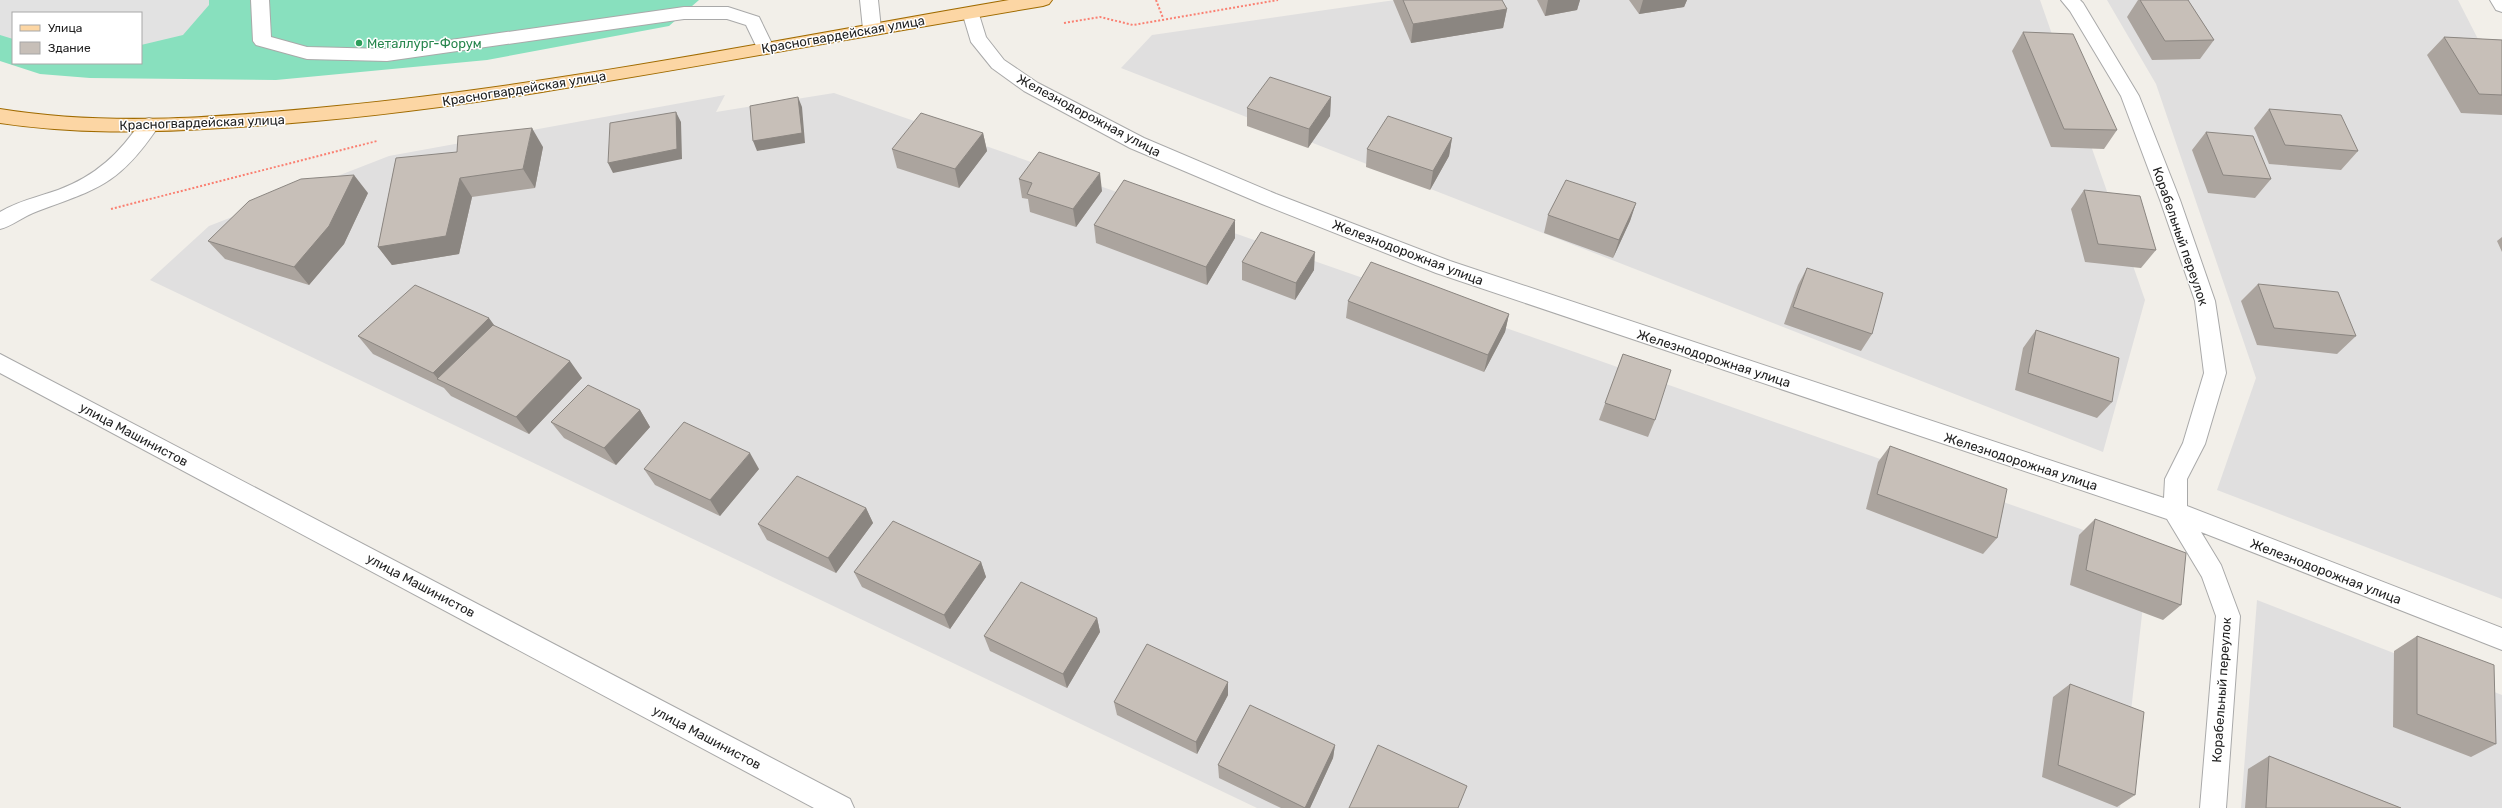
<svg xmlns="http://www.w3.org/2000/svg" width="2502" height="808" viewBox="0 0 2502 808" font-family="Rubik,sans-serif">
<rect width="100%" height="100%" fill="#f2efe9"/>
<!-- residential -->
<path fill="#e0dfdf" d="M1395,0H2040L2145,300L2103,452L1121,68L1152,35Z
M2107,0H2458L2502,86V599L2217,490L2256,378L2156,84Z
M834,93L2149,553L2120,808H1257L150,280L209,226L389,156L725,95L716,112Z
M2257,600L2502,695V808H2241Z"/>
<!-- pitch -->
<path fill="#88e0be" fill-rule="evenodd" d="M0,0H699L669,26L487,60L276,80L90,78L40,74L0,61ZM13,13H141V63H13Z"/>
<!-- parking -->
<path fill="#e2e2e2" d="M0,0H209V5L183,35L141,45V13H13V39L0,35Z"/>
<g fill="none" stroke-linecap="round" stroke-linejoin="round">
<defs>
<path id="minor" d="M251,0H269L271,37L307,47L387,49L684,7H728L759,17L774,48L771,52L765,54L759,52L746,25L727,19H684L387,61L307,59L256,45L253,41Z
M860,0H878L881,29L878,33H866L863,29Z
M2061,0H2080L2083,3L2139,96L2180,200L2215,301L2226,373L2205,444L2187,479V506L2502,628V650L2201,532L2221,565L2240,616L2226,808H2200L2216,616L2202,577L2167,519L1436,273L1262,204L1130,148L1024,91L992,68L971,42L962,12L965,8H977L986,37L1004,60L1038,83L1144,138L1276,194L1450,261L2164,498L2165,479L2183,443L2204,373L2195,301L2160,200L2121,96L2070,11Z
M2490,0H2502V12L2496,10Z
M149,118L156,120L158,125L156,130C116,188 95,189 33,213C21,218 12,226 0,229V212C18,201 38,197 58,190C96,176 120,153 142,120Z
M0,354L850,799L854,808H814L0,373Z"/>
<path id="major" d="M1009,0H1052L1049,4L1043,6C876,34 709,65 542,92C436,109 329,122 222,128C147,133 74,134 0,123V109C111,127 226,117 337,106C563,84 786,38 1009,0Z"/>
</defs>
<!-- minor casing -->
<use href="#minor" stroke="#a9a9a9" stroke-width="2"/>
<!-- major casing -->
<use href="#major" stroke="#a06b00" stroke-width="2"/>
<!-- path -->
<path stroke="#fa8072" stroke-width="2" stroke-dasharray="2 2" stroke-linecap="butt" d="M1156,0L1163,18
M1064,23L1100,17L1133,25L1278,0
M111,209L377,141"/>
<!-- minor -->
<use href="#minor" fill="#fff" fill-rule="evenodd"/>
<!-- major -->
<use href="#major" fill="#fcd6a4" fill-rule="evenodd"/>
</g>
<!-- wall -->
<path fill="#aba49e" d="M1393,0H1502L1507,9L1503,28L1411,43Z
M1537,0H1580L1577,10L1545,16Z
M1629,0H1687L1684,7L1639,14Z
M2138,0H2188L2214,40L2200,59L2152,60L2127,17Z
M2023,32L2117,130L2104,149L2051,147L2012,51Z
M2444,37L2502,40V115L2461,113L2427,55Z
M1331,97L1330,116L1308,148L1247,126V108Z
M2269,109L2358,151L2341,170L2269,164L2254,128Z
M2206,132L2271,179L2255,198L2208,193L2192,150Z
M983,133L987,151L959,188L897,168L892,149Z
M1452,138L1449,156L1430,190L1366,167L1367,149Z
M543,147L535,188L472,197L459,254L392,265L378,247L396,158Z
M1019,179L1102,191L1076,227L1030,212L1028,199L1022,198Z
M2084,190L2156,250L2141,268L2085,262L2071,209Z
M368,193L344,244L309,285L225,259L208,241Z
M1636,203L1630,221L1613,258L1544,233L1548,215Z
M1094,225L1235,238L1207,285L1096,243Z
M2502,237V252L2497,241Z
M1242,262L1314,270L1295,300L1242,280Z
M1807,268L1872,334L1861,351L1784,324L1798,285Z
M2258,284L2356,336L2337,354L2257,345L2241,301Z
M1348,301L1509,314L1505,332L1484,372L1346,318Z
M494,326L582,378L529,434L451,396L444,388L373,354L358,336Z
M2036,330L2112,402L2097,418L2015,390L2023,348Z
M1623,354L1655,420L1648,437L1599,420Z
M640,410L650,427L616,465L564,438L551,422Z
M1890,446L1997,538L1983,554L1866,509L1878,462Z
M644,469H759L720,516L655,485Z
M866,508L873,523L836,573L767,540L758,524Z
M2095,519L2181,605L2163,620L2070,585L2079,535Z
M981,562L986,577L950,629L862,587L854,572Z
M1097,618L1100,632L1067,688L990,651L984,636Z
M2417,636L2496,744L2471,757L2393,727L2394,651Z
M1228,682V695L1197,754L1117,715L1114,702Z
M2070,684L2135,795L2117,807L2042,777L2053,697Z
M1335,745L1333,758L1310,808H1281L1219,778L1218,765Z
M2269,756L2401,808H2245L2248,769Z"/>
<!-- shaded-wall -->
<path fill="#8b8681" d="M1548,0H1580L1577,10L1545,16Z
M1643,0H1687L1684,7L1639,14Z
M1507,9L1503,28L1411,43L1413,24Z
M798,97L802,107L805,143L757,151L753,141Z
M1331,97L1330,116L1308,148L1309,129Z
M676,112L681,122L682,159L613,173L608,163Z
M532,128L543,147L535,188L523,169Z
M983,133L987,151L959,188L955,169Z
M1452,138L1449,156L1430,190L1433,171Z
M1100,173L1102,191L1076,227L1073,209Z
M354,175L368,193L344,244L309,285L294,267Z
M460,178L472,197L459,254L392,265L378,247Z
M1636,203L1630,221L1613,258L1619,240Z
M1235,220V238L1207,285L1206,267Z
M1315,252L1314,270L1295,300L1296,283Z
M1509,314L1505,332L1484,372L1488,355Z
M489,318L502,336L440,381L433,373Z
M570,361L582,378L529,434L516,417Z
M640,410L650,427L616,465L604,448Z
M750,453L759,469L720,516L710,500Z
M866,508L873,523L836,573L828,558Z
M981,562L986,577L950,629L944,615Z
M1097,618L1100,632L1067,688L1063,674Z
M1228,682V695L1197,754L1196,742Z
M1335,745L1333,758L1310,808H1305Z"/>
<!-- building -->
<path fill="#c7bfb8" stroke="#8b8681" d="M1403,0H1502L1507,9L1413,24Z
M2140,0H2188L2214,40L2165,41Z
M2023,32L2073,34L2117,130L2064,129Z
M2444,37L2502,40V95L2479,94Z
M1270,77L1331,97L1309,129L1247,108Z
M798,97L802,133L753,141L750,106Z
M2269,109L2341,115L2358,151L2285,145Z
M676,112L677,149L608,163L610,123Z
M921,113L983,133L955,169L892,149Z
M1388,116L1452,138L1433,171L1367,149Z
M532,128L523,169L460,178L446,236L378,247L396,158L457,152L458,136Z
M2206,132L2253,136L2271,179L2223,175Z
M1039,152L1100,173L1073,209L1027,194L1032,183L1019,179Z
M354,175L329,226L294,267L208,241L249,201L301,179Z
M1124,180L1235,220L1206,267L1094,225Z
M1566,180L1636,203L1619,240L1548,215Z
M2084,190L2140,196L2156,250L2098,244Z
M1261,232L1315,252L1296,283L1242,262Z
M1371,262L1509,314L1488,355L1348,301Z
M1807,268L1883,293L1872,334L1793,307Z
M2258,284L2338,292L2356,336L2274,328Z
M415,285L489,318L433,373L358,336Z
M493,325L570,361L516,417L437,379Z
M2036,330L2119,358L2112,402L2028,373Z
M1623,354L1671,370L1655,420L1605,403Z
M588,385L640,410L604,448L551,422Z
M684,422L750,453L710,500L644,469Z
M1890,446L2007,489L1997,538L1877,494Z
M797,476L866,508L828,558L758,524Z
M2095,519L2186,553L2181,605L2086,570Z
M893,521L981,562L944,615L854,572Z
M1021,582L1097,618L1063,674L984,636Z
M2417,636L2494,665L2496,744L2417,714Z
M1147,644L1228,682L1196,742L1114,702Z
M2070,684L2144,712L2135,795L2058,765Z
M1250,705L1335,745L1305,808L1218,765Z
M1378,745L1467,786L1458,808H1349Z
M2269,756L2401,808H2266Z"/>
<!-- markers -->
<circle fill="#2e9e5b" stroke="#fff" stroke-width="1.5" cx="359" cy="43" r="4"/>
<g text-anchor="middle" stroke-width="3" stroke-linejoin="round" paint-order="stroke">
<!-- street labels -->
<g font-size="13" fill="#222" stroke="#fff">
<text transform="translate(843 34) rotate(-10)" y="5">Красногвардейская улица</text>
<text transform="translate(524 88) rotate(-9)" y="5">Красногвардейская улица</text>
<text transform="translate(1089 115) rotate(28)" y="5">Железнодорожная улица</text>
<text transform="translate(202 122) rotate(-2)" y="5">Красногвардейская улица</text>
<text transform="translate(2181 236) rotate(71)" y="5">Корабельный переулок</text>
<text transform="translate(1408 252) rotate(21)" y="5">Железнодорожная улица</text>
<text transform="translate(1714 358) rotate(18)" y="5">Железнодорожная улица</text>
<text transform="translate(134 434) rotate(28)" y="5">улица Машинистов</text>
<text transform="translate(2021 461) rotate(18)" y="5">Железнодорожная улица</text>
<text transform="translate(2326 571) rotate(21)" y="5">Железнодорожная улица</text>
<text transform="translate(421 585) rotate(28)" y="5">улица Машинистов</text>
<text transform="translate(2221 690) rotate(-86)" y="5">Корабельный переулок</text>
<text transform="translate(707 737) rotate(28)" y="5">улица Машинистов</text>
</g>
<!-- leisure labels -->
<g font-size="13" fill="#27864d" stroke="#fff" text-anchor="start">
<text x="367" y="48">Металлург-Форум</text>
</g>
</g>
<!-- legend -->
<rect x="12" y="12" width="130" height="52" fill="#ffffff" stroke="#a7a7a7"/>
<rect x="20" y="25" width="20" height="6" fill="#fcd6a4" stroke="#a7a7a7"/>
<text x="48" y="32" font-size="12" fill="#222222">Улица</text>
<rect x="20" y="42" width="20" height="12" fill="#c7bfb8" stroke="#a7a7a7"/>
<text x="48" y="52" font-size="12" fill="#222222">Здание</text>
</svg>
